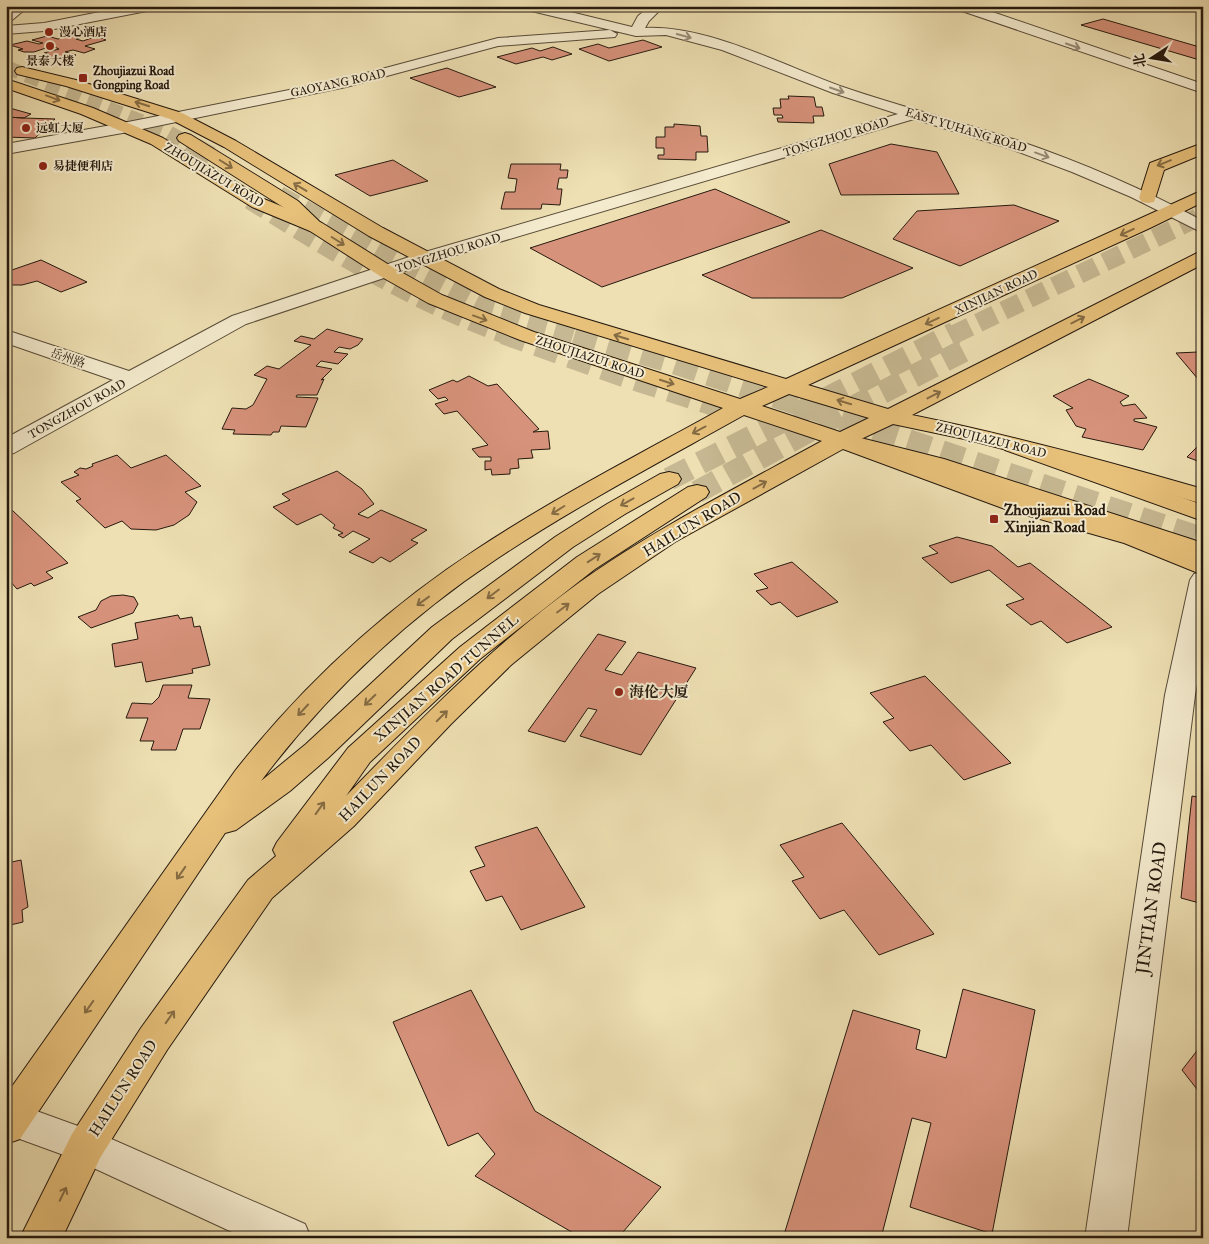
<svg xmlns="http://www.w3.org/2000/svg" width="1209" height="1244" viewBox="0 0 1209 1244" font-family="'IM FELL Great Primer','Noto Serif SC',serif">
<rect width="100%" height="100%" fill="#eee0b3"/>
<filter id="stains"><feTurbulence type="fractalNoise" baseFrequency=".004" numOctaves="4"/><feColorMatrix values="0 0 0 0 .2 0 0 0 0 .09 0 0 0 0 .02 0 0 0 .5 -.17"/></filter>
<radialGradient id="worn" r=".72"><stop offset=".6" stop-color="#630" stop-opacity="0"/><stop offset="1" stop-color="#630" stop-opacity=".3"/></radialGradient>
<!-- building -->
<path fill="#d7927b" stroke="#25190e" d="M79,6H114L89,11Z
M1103,19L1203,48V61L1081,25Z
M79,33L88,35L76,39L83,41L97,36L106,40L85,46L95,49L84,53L73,50L65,52L76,55L65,60L45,56L50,55L44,53L59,49L52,46L34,52H24L18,50L23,49L10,45L27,41L39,44L43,43L32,40L47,36L58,39Z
M643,40L662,47L609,61L579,49L598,44L609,48Z
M553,47L572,54L552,60L543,57L516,64L497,57L532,48L540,51Z
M447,68L496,87L459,97L410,78Z
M788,96L814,97L816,107H822L824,116H813L814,123L778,122L777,118H783L782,115H774L773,108H781L780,99H789Z
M6,107L31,114L24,118L6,117Z
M6,117L24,118L55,119L35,138L6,137Z
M674,124L700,126L701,136H707L708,152H696V160L658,159V155H664V148H656V137H665V127H674Z
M891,144L937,152L959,194L841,195L829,164Z
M393,160L428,181L370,196L335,175Z
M511,164H561L560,170H568L567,178H559L557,189H562L560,205L542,204L541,209H501L505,192H515L517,179L508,178Z
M715,189L790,222L602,287L530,248Z
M1014,205L1059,221L960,266L893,239L917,211Z
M821,230L913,268L842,298H752L702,275Z
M41,260L87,282L61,292L37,281L22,285H13L6,283V272Z
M327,329L363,339L358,345L350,349L339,347L334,352L348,354L338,364L321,361L316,366L332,369L321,380L324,379L317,395H297L296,397L318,398L306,427L281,426L279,432H273L271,435L233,434L235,430L222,429L232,408L246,409L253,405L267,379L254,375L267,366L279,369L311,345L294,341L301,336L314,339Z
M1198,352L1203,356V385L1176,353Z
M469,376L488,386L497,384L539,429L533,432L548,431L550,449L531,450L533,458L518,459L519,468L510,469V474L492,475L491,469L485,470V461H491V457H479L472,449L488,445L457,411L444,414L435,404L448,400L445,397L438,399L429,390L453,380L457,382Z
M1089,379L1129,396L1120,402L1123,406L1135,404L1147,418L1134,419V421L1157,427L1143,450L1082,437L1086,429L1076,426L1066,410L1073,408L1053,396Z
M1203,441V463L1187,457Z
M117,455L131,468L166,455L201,486L185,492L197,502L189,515L174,525L156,530L131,529L122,521L105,528L76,501L81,499L61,482L79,475L74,472L80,468L86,469L93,466L92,464Z
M337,471L362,489L374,504L358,514L368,518L381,510L427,530L411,540L418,543L390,562L381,557L373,563L349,552L370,539L353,531L343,538L338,535L343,533L333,528L335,525L321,514L297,525L273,507L290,500L282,494Z
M6,508L12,510L68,563L46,572L53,578L34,586L31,583L17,589L9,580L6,581Z
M957,537L992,546L1018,567L1030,563L1112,627L1067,643L1041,621L1031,625L1006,605L1024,599L989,570L951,583L922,558L938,553L929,546Z
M792,562L838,602L797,617L780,602L771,605L756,591L768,588L754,574Z
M123,595L134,597L138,604L133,613L91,628L78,617L96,610L101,601L111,596Z
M178,615L180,619L192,617L194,627L200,626L210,665L192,669L193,673L146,682L142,662L115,667L112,644L138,639L135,623Z
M598,634L626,642L605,670L622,675L638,652L696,668L641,755L580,736L597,710L588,708L565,742L528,731Z
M925,676L1011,763L964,780L931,745L910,751L883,722L894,718L870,693Z
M163,685H192L188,698L210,699L200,729H183L176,750H151L154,741H140L148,718H126L132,703L152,704L159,697Z
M1192,796L1203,798V904L1181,898Z
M842,823L934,934L879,955L844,910L820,919L792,881L804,877L780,845Z
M537,827L585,907L521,930L502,896L486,901L470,871L485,866L475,847Z
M6,829L12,862L21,860L28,907L22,910L23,922L6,926Z
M963,989L1035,1010L992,1234L910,1207L931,1123L912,1118L881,1238H783L853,1010L920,1030L916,1049L946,1058Z
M471,990L535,1111L661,1187L618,1238H582L475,1176L495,1154L478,1133L448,1146L393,1022Z
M1203,1043V1097L1182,1070Z"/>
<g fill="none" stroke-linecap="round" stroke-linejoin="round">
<!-- major-tunnel-far1 -->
<path stroke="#c6b892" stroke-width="19" stroke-dasharray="19 9" stroke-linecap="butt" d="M953,335L1203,215"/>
<!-- major-tunnel -->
<path stroke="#c6b892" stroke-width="23" stroke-dasharray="23 12" stroke-linecap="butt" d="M669,479L955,333
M697,492L842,413L963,351"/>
<!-- highway-tunnel-far2 -->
<path stroke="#c6b892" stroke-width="14" stroke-dasharray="14 8" stroke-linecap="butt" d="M6,67L168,132L197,148"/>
<!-- highway-tunnel-far1 -->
<path stroke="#c6b892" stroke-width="19" stroke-dasharray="19 9" stroke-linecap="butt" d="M195,147L211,156
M279,195L401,264L485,307L579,335
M250,200C332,251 416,303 507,335"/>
<!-- highway-tunnel -->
<path stroke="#c6b892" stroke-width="23" stroke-dasharray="23 12" stroke-linecap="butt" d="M504,333L625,376L731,410
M575,333L675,363L1203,539"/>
<defs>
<path id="minor" d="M14,6H29L11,21L6,22V12Z
M130,6H158L152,10L44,31L6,34V26L44,23Z
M522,6H546L632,27L638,16L650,6H664L649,21L645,28C708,25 784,66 843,87C901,107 961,122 1019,141C1083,163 1143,189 1203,221V233L1131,197L1072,172L1008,148L914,119L432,262L246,324L14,453L6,455V438L113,380L6,343V330L129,371L232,316L418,254L898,114L833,93L722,50L666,35L636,36L523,9Z
M955,6H975L1203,84V93L956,9Z
M610,30L617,34L615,37L498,46L346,87L128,132L6,154V144L128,122L344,79L498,38Z
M1203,572V652L1195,695L1127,1238H1085L1165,695L1190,580L1194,574Z
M6,1100L100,1134L305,1224L311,1238H245L72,1158L6,1134Z"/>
<path id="major" d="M22,67L76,80L182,113L236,141L383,228L499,289L539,305L786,379L1203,190V202L1150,228L808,385L888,409L1203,250V264L912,415C1010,435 1107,461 1203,489V504L1116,479L969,440L893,424L861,439L1023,499L1142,533L1203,558V575L1124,543L1005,509L843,449L675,542L598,594L511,665L451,724L354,826L272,898L167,1050L100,1158L62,1238H20L72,1134L141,1028L248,880L276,856L273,850L277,842L348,748L460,647L577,557L688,487L697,485L706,487L709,492L706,497L595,569L480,659L370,762L346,796C420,720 494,644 580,582C656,528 740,486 822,441L744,415C660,462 574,507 495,560C405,620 326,695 261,781L306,744L432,627L555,537L607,504L660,474L669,472L678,474L681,479L678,484L625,514L573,547L452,639L328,758L290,791L236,830L225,833L20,1139L6,1144V1095L235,771C303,685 385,609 477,549C556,497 640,454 723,408L520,340L428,303L380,276L310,231L252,207L151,144L81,114L6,88V79L93,108L163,138L264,199L322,223L394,268L442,295L534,332L740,399L768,387L525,313L485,297L369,236L224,147L170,119L66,86L17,74L15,71L17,68ZM789,394L869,418L840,432L762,406Z
M1203,143V154L1164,170L1154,202L1148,203L1142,202L1139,198L1150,163Z"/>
<path id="highway" d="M185,133L191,135L298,201L325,227L322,231L316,232L310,231L286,209L179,141L177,138L179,135Z
M841,433L944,459L1203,543V560L928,469L833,445L829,440L833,435Z
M1013,438L1203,505V521L1005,450L1001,445L1005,440Z"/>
</defs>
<!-- minor casing -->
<use href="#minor" stroke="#574b37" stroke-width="2"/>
<!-- major casing -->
<use href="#major" stroke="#25190e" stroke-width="2"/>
<!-- highway casing -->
<use href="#highway" stroke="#25190e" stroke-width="2"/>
<!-- minor -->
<use href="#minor" fill="#f4ebce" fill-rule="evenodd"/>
<!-- major -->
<use href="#major" fill="#e7c07a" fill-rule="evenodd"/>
<!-- highway -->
<use href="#highway" fill="#e7c07a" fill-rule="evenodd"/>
</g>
<!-- one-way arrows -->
<defs><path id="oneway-shaft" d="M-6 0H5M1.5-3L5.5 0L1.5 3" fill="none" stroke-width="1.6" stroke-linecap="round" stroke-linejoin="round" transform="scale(1.25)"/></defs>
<g stroke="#978c78">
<use href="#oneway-shaft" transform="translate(684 36) rotate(15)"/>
<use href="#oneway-shaft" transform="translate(1073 46) rotate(19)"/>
<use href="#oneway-shaft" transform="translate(837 90) rotate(19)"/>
<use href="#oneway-shaft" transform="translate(1042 155) rotate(20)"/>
</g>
<g stroke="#866c44">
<use href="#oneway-shaft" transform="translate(53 98) rotate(20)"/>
<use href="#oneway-shaft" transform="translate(142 104) rotate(-162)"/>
<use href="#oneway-shaft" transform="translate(1164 163) rotate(158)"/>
<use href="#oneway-shaft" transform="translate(226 164) rotate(32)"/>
<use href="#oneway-shaft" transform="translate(300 187) rotate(-149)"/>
<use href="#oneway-shaft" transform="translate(1127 232) rotate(155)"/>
<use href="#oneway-shaft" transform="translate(338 241) rotate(32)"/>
<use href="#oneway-shaft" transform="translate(480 318) rotate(20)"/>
<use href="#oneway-shaft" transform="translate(1078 320) rotate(-27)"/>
<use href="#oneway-shaft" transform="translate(932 321) rotate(155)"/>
<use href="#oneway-shaft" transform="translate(621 337) rotate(-163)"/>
<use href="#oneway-shaft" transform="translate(667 382) rotate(18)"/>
<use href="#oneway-shaft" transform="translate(934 395) rotate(-27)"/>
<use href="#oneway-shaft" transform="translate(844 402) rotate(-163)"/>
<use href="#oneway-shaft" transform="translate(699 430) rotate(152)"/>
<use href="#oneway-shaft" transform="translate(760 485) rotate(-29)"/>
<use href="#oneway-shaft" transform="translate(627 502) rotate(151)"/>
<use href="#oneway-shaft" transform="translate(558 510) rotate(148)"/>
<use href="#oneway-shaft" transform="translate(594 558) rotate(-33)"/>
<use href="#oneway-shaft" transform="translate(493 594) rotate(143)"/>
<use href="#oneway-shaft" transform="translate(423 601) rotate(144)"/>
<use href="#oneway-shaft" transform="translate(563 608) rotate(-37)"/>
<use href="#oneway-shaft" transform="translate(370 700) rotate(136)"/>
<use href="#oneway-shaft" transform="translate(303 710) rotate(133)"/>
<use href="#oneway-shaft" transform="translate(442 716) rotate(-45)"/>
<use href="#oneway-shaft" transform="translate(320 808) rotate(-54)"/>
<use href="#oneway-shaft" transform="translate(181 873) rotate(125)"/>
<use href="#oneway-shaft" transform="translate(89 1007) rotate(125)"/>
<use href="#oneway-shaft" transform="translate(170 1017) rotate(-55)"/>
<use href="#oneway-shaft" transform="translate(63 1194) rotate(-64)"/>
</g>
<!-- markers -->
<g fill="#8f2418" stroke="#f4ebce" stroke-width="2">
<circle cx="49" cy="32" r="5"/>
<circle cx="50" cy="46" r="5"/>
<rect x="78" y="73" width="10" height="10" rx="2.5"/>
<circle cx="26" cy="128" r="5"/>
<circle cx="43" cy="166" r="5"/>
<rect x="989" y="514" width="10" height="10" rx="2.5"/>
<circle cx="619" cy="692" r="5"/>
</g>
<g text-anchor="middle" stroke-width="4" stroke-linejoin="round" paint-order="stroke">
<!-- far-poi labels -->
<g font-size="12" font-weight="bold" fill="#25190e" stroke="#f4ebce" text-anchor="start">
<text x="59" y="36">漫心酒店</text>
<text x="50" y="65" text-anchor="middle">景泰大楼</text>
<text x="93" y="75">Zhoujiazui Road<tspan x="93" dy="14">Gongping Road</tspan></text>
<text x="36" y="132">远虹大厦</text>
<text x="53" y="170">易捷便利店</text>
</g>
<!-- far-street labels -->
<g font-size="12" fill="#25190e" stroke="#f4ebce">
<text transform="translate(338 83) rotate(-12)" y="4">GAOYANG ROAD</text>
<text transform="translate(966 130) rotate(17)" y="4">EAST YUHANG ROAD</text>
<text transform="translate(836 137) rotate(-17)" y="4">TONGZHOU ROAD</text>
<text transform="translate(214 175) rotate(31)" y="4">ZHOUJIAZUI ROAD</text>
<text transform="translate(448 253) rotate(-17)" y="4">TONGZHOU ROAD</text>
<text transform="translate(996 292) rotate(-25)" y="4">XINJIAN ROAD</text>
<text transform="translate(590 357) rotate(18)" y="4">ZHOUJIAZUI ROAD</text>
<text transform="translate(68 358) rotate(19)" y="4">岳州路</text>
<text transform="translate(77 409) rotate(-29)" y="4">TONGZHOU ROAD</text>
<text transform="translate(991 440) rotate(14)" y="4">ZHOUJIAZUI ROAD</text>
</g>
<!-- poi labels -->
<g font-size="15" font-weight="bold" fill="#25190e" stroke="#f4ebce" text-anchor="start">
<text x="1004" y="515">Zhoujiazui Road<tspan x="1004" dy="17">Xinjian Road</tspan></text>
<text x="629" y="697">海伦大厦</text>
</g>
<!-- street labels -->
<g font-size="15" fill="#25190e" stroke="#f4ebce">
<text transform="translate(692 524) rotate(-31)" y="5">HAILUN ROAD</text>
<text transform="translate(446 678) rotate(-41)" y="5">XINJIAN ROAD TUNNEL</text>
<text transform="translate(380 779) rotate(-46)" y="5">HAILUN ROAD</text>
<text transform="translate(123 1088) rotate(-57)" y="5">HAILUN ROAD</text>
</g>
<!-- near-street labels -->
<g font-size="18" fill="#25190e" stroke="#f4ebce">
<text transform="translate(1151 908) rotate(-82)" y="6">JINTIAN ROAD</text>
</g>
</g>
<!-- margin -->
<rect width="1209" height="1244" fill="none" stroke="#eee0b3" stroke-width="25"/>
<rect x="8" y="8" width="1194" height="1229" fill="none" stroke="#25190e" stroke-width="2.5"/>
<rect x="12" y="12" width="1184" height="1219" fill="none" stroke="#25190e"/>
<!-- north arrow -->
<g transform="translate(1152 58) rotate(258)" stroke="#f4ebce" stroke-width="4" paint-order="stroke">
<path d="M0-4L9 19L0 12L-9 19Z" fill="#25190e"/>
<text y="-8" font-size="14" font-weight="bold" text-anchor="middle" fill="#25190e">北</text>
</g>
<rect width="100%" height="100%" filter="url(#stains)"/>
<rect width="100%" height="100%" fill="url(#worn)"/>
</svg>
